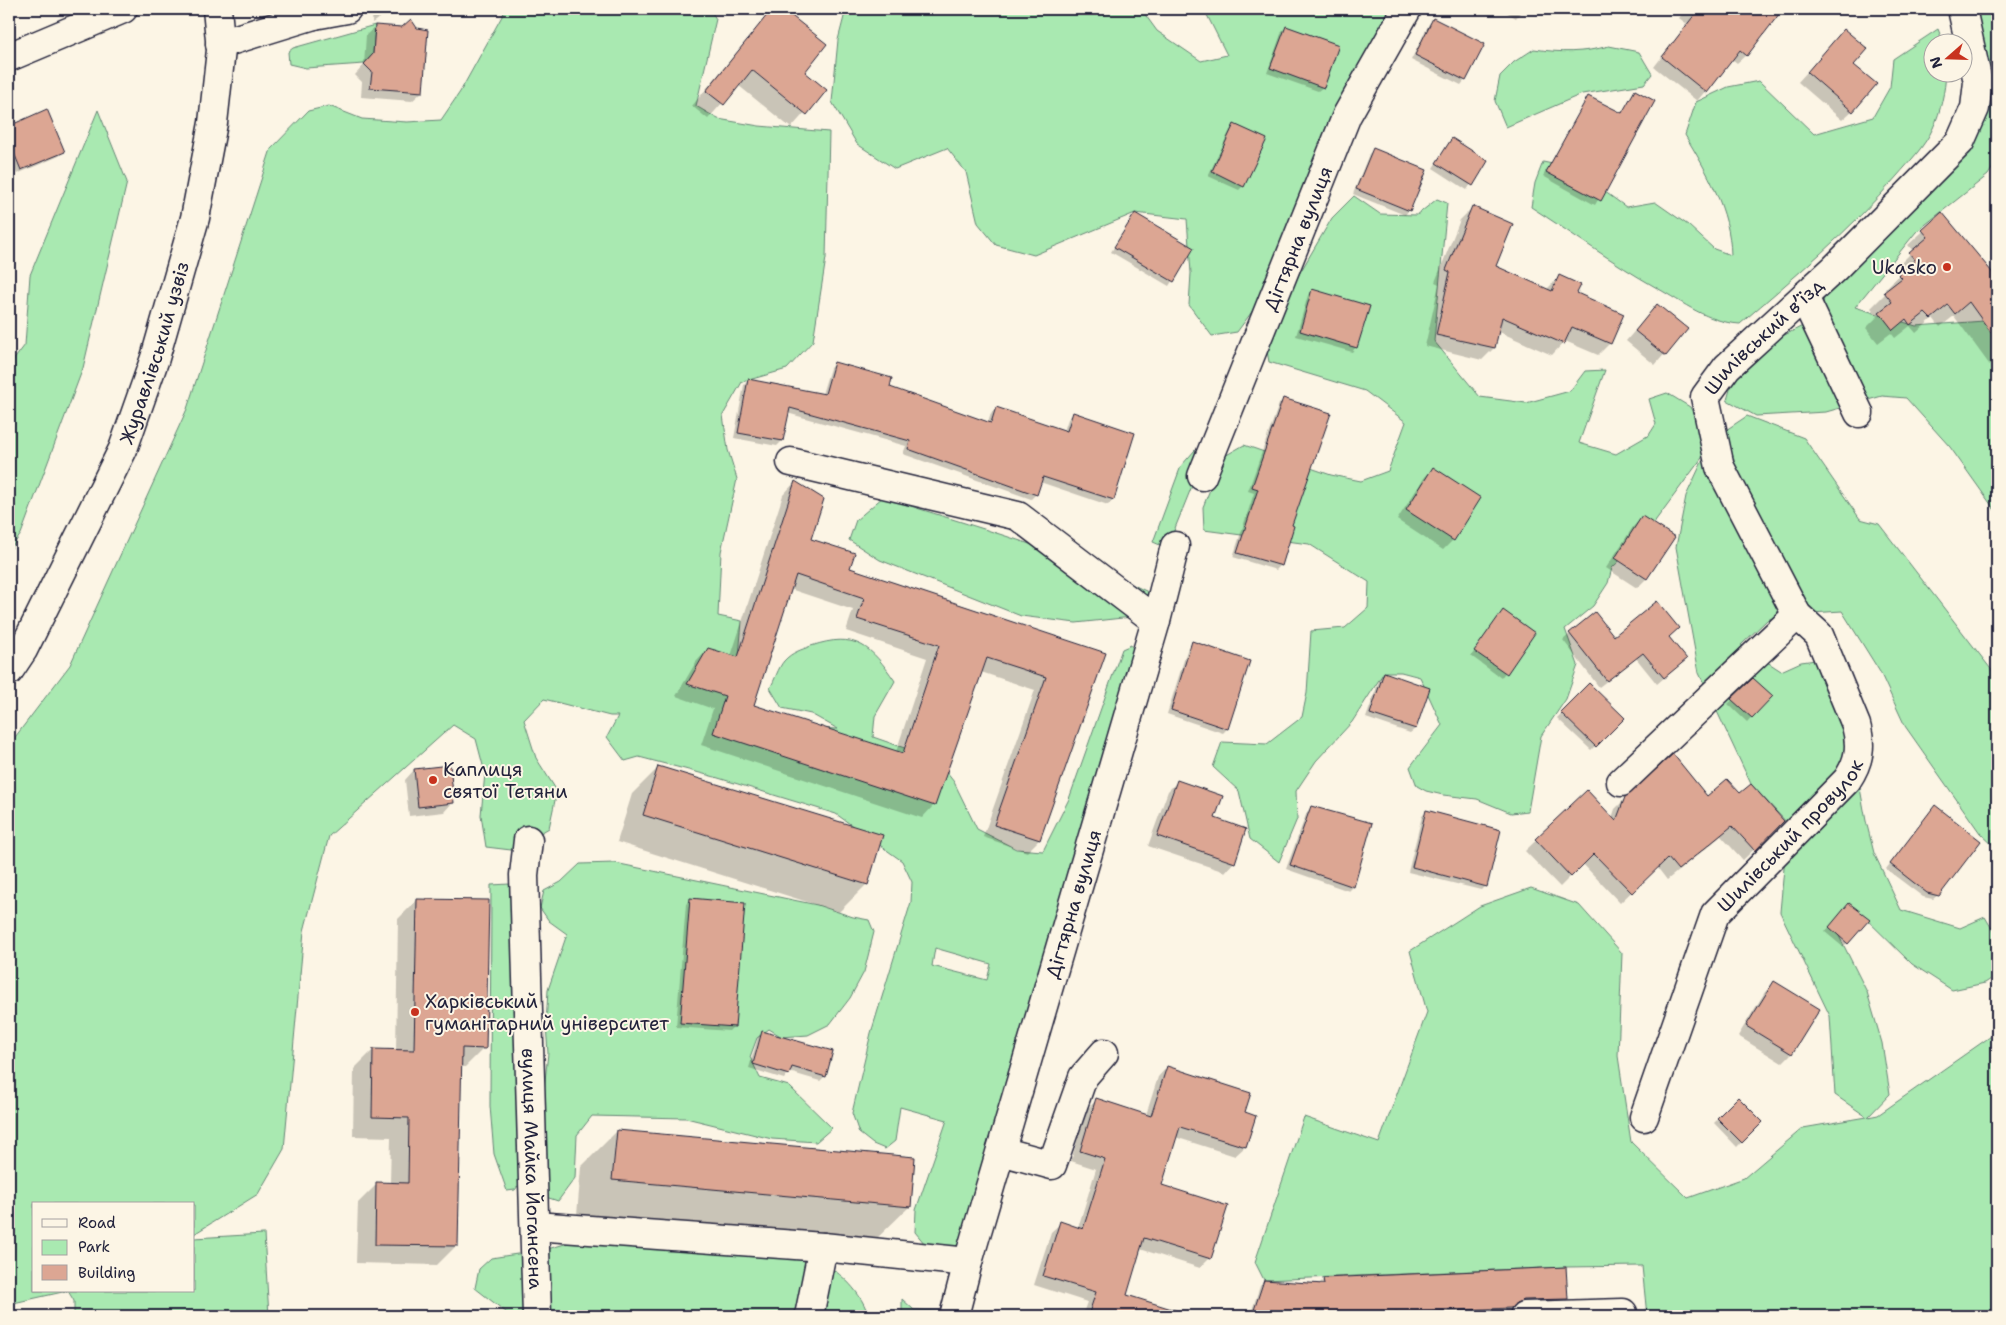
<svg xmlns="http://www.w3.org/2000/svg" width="2006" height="1325" viewBox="0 0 2006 1325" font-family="'Shantell Sans',sans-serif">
<rect width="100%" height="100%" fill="#fcf5e5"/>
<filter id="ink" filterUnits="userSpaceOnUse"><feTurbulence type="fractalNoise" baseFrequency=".02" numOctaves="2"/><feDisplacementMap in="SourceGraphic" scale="10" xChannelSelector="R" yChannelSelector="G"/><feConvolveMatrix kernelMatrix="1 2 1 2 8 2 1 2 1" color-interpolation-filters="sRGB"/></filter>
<g filter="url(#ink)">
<!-- green -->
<path fill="#a9e9b1" stroke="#668676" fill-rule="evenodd" d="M506,9H710L716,19L696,106L718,119L759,126L829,132L826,258L813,341L787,369L742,382L723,415L728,450L737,479L721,552L718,616L742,621L736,693L757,726L838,729L811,714L782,708L770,688C775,680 778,668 784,661C792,652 801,650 811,646C856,631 871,646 895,681L875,716L873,737L936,759L954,782L977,829L1016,849L1043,851L1069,799L1122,649L1131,645L1138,660L966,1237L948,1253L934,1255L915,1232L916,1210L947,1120L900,1107L895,1141L885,1149L873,1144L859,1133L852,1113L871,1033L911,902L912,882L902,861L836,814L715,777L639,757L625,761L607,737L618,716H610L544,699L524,720L536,758L557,791L549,828L511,850L486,847L481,815L485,773L476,739L453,725L329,836L304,931L284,1149L258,1194L194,1234V1204H34V1291H67L9,1304V745L70,665L187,409L271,149L308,111L329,106L362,119L407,122L441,120L460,92ZM935,948L991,964L987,980L932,966Z
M846,9H1141L1157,31L1201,61L1227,55L1207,15L1208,9H1389L1361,71L1325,130L1262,298L1237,332L1212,336L1189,305L1191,273L1187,219L1135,213L1034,255L996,245L978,223L966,172L947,148L895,169L857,144L832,102L838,40Z
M1965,9H1997V161L1988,175L1916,232L1855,307L1916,326L1984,321L1997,328V513L1950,447L1906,398L1882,396L1826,412L1756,416L1727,400L1735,372L1754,350L1821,317L1825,291L1979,113Z
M375,25L373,54L364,64L306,68L289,64L288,52L293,48Z
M1938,29L1943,42H1934V72L1946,73C1945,90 1941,111 1933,128C1925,146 1910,161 1897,176C1850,231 1794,277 1740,324C1707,322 1684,303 1657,288C1613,263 1573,234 1531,207L1535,183L1543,162L1572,168L1626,207L1655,202L1688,225L1714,249L1731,255C1730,210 1707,172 1685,135L1696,102L1728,87L1759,81L1814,134L1873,117L1890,87L1893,59Z
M1609,46L1639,52L1652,74L1644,84L1582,94L1506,127L1495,101L1500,76L1514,62L1534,49C1561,53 1583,53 1609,46Z
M98,110L127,182L83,368L21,534L9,551V366L25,345L30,275Z
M1354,196L1380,214L1417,215L1437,199L1447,203L1434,341L1480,397L1526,403L1570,391L1585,371L1605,370L1579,443L1616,454L1649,435L1656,424L1649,399L1667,393L1690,407L1710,447L1714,438L1747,416L1804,438L1860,519L1879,524L1997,677V849L1980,833L1905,726L1880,672L1842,611L1781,615L1767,620L1741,645L1781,671L1801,662L1816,660L1852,744L1866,821L1874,853L1901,910L1960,928L1985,917L1997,937V975L1985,983L1952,990L1912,964L1854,907L1839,936L1867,992L1882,1043L1890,1094L1868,1117L1878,1115L1997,1032V1316H1647L1642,1266L1566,1267L1264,1280L1255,1262L1304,1117L1379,1143L1427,1012L1410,951L1480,906L1531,888L1579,905L1622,953L1618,1056L1631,1142L1688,1198L1744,1178L1803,1128L1867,1117L1835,1095L1830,1016L1780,912L1788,824L1751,784L1699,673L1676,547L1686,496L1707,451L1641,540L1612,568L1608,583L1593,606L1565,629L1578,665L1566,699L1541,736L1528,811L1511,813L1477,799L1443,795L1426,791L1417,786L1410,767L1442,725L1420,677L1401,672H1384L1352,722L1316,761L1296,791L1297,819L1279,862L1250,839L1239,791L1213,767L1222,742L1267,744L1302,717L1307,693L1311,631L1345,628L1368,608L1369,582L1309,544L1204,530L1203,507L1223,457L1244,445L1331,475L1361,481L1388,471L1406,422L1365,391L1269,362L1264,334L1332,218Z
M1195,450L1198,471L1167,548L1153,542L1181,466Z
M883,497C973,527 1064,550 1148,592V608L1132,617L1076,623L1021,616L880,560L849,540L856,520Z
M615,863L817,905L853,917L869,920L874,932L864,972L850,998L830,1024L808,1035L782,1037L769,1029L757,1038L750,1057L760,1078L789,1086L832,1128L816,1142L772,1139L686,1118L592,1116L577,1135L575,1178L558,1201L543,1196L537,1154L548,1053L546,1025L548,990L567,934L549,921L540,908L544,891L561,882L580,864Z
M510,884L517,901L521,1182L515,1190L507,1191L494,1154L490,1106L491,885Z
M264,1234L269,1316H74V1301L68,1291H194V1238Z
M586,1238L811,1255C834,1269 855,1283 866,1309L860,1316H511L475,1288L479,1269L491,1258L544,1250Z
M902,1299L914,1310L938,1311L937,1316H902Z"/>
<!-- shadow -->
<path fill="#0003" fill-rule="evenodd" d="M373,9H392L372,23Z
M773,9H781L825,45L803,72L825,90L791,128L738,85L708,119L692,106Z
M1501,9H1523L1516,18Z
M1686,9H1782L1746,55L1737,63L1732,59L1697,101L1654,67L1687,24L1679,18Z
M1800,9H1815L1808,15Z
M1433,20L1465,80L1461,85L1411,60L1429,24Z
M376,26L422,92L412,101L361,97L362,82L355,75L364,65L366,35Z
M1287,27L1323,87L1318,91L1267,73L1282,31Z
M1844,31L1853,65L1852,111L1842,120L1798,82Z
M1635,92L1654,102L1595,205L1543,176L1588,97L1621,113Z
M47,111L64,151L59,156L17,174L9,156V127Z
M1234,125L1243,186L1239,190L1208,176L1230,130Z
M1448,145L1486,161L1467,190L1433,168Z
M1373,150L1409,210L1405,215L1353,194L1369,154Z
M1472,208L1494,267L1546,290L1559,277L1576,293L1610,343L1598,355L1565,341L1552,355L1497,331L1494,348L1482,360L1425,346L1439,284L1435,282L1460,220Z
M1135,214L1193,248L1169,286L1111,252Z
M1942,214L1997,280V375L1954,316L1940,327L1933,318L1916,333L1910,326L1895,338L1891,333L1878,343L1866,328L1878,316L1871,308L1887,292L1885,289L1900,274L1896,268L1913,251L1908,245Z
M1312,291L1356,347L1352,352L1296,336L1308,295Z
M1657,305L1686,329L1655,365L1626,341Z
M835,363L888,388L988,423L991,413L996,408L1064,431L1068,419L1073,414L1133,434L1113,500L1108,505L1040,482L1036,494L1031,499L903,454L906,446L787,413L782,441L777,446L734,438L744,385L749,380L822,394L830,368Z
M1284,399L1290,526L1293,527L1280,566L1276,570L1233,557L1254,493L1248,491L1279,404Z
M1433,468L1453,540L1443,550L1397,520L1424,478Z
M795,482L810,539L849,569L1105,654L1039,840L1027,852L983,837L1035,690L981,672L934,805L922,818L701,745L713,709L676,696L696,662L708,649L731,656L783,495ZM790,589L853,610L846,631L927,658L896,752L752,705Z
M1642,517L1646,579L1637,588L1606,568L1633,527Z
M1503,612L1534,633L1501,678L1471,656Z
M1570,634L1614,638L1668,637L1679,665L1657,684L1636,658L1599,687L1563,640Z
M1193,643L1249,662L1227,729L1223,733L1167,714L1188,647Z
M1384,673L1428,689L1415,729L1410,733L1366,718L1380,678Z
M1753,680L1771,696L1747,722L1728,704Z
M1589,685L1623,718L1591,750L1557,718Z
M659,767L866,885L839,912L617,842L632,794Z
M414,770L453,802L444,812L409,816L405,780Z
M1177,782L1214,818L1234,862L1225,872L1148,846L1168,791Z
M1586,792L1612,818L1615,809L1626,798H1707L1740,795L1783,821L1743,860L1721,836L1667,880L1657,867L1620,903L1583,864L1560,887L1525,851Z
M1312,807L1353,887L1349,891L1286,869L1307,812Z
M1931,811L1938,895L1933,899L1923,897L1886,869Z
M1427,812L1485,886L1481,890L1408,872L1422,816Z
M691,899L733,1027L729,1031L676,1027L686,904Z
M417,900L484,1048L465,1067H460L456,1246L437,1265L356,1263L358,1203L377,1184H390L391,1137L353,1136L354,1069L373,1050L396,1051L398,919Z
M1845,909L1847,943L1843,947L1825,932Z
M1775,982L1791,1054L1782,1063L1738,1036L1765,992Z
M763,1032L825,1076L820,1081L789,1072L784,1079L749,1068L758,1037Z
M1167,1067L1244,1113L1245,1147L1235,1156L1175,1137L1160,1186L1210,1258L1200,1268L1140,1249L1125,1295L1177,1312L1175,1316H1082L1087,1302L1034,1285L1051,1232L1061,1223L1078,1228L1096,1169L1071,1161L1087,1109L1097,1100L1146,1115L1158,1077Z
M1738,1099L1761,1122L1737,1147L1714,1123Z
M617,1131L909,1207L873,1242L577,1215L581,1167Z
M1324,1279L1567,1299L1562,1303L1510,1307L1507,1316H1250L1260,1286L1265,1281L1319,1284Z"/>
<!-- building -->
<path fill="#dca693" stroke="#22223b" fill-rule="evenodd" d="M772,9H783L827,44L805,72L827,90L807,115L752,70L724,105L706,91Z
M1699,9H1783L1747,56L1740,50L1707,93L1662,57Z
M1433,18L1485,44L1466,81L1415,55Z
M411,19L417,28L428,30L423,92L370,88L372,72L364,64L373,54L375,25L402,27Z
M1286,26L1339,45L1324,88L1270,68Z
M1844,29L1868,49L1854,65L1877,84L1853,112L1807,72Z
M1635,90L1655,101L1601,201L1546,172L1588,96L1622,113Z
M47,109L65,152L21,170L9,141V126Z
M1234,124L1267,139L1244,187L1212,171Z
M1452,138L1488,161L1473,186L1436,163Z
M1373,148L1427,170L1410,211L1356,189Z
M1472,206L1513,224L1496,266L1552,291L1559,275L1581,285L1577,293L1624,314L1611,344L1572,327L1564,344L1502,317L1495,348L1436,335L1450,272L1446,270Z
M1942,212L1997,278V341L1969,302L1955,314L1948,305L1931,319L1925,313L1910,325L1906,319L1893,330L1879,312L1892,302L1884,292L1902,278L1898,274L1915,260L1909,253L1928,237L1922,230Z
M1135,213L1194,248L1174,282L1114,247Z
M1312,289L1370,306L1357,348L1300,331Z
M1657,304L1688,329L1666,356L1635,331Z
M834,362L892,378L890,387L991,423L996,407L1067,431L1073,412L1135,433L1114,500L1043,477L1037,495L908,449L910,441L790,408L783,441L738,433L748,379L825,394Z
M1283,398L1331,413L1292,525L1294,526L1282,566L1237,553L1258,489L1252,487Z
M1433,467L1481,498L1454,541L1406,510Z
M795,481L824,499L811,539L855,553L850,568L1106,653L1040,840L994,825L1046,677L987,658L935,806L713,733L725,696L687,684L708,648L738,657ZM796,575L864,598L857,619L939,645L903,753L754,705Z
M1642,516L1675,537L1647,579L1615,558Z
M1657,601L1679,628L1669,637L1687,659L1664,678L1643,653L1607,681L1569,633L1595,612L1614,636Z
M1503,610L1535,633L1507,674L1474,651Z
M1192,641L1250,661L1228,729L1171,710Z
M1384,672L1430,688L1416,729L1370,714Z
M1753,678L1773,696L1752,718L1731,699Z
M1589,683L1625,718L1596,747L1560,712Z
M1673,754L1707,796L1727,779L1740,793L1751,784L1784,821L1755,851L1732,826L1678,870L1668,858L1632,893L1594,854L1571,877L1535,839L1587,790L1616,821L1625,797Z
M450,765L454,803L418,807L414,769Z
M658,766L883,835L868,885L643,815Z
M1177,780L1223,796L1215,818L1246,829L1235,863L1157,836Z
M1935,805L1981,841L1939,896L1927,893L1890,864Z
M1311,806L1372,823L1354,887L1290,865Z
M1426,810L1501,830L1487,887L1412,867Z
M690,898L745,903L735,1027L680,1023Z
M417,899L489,900L486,1049L462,1048L458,1246L375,1245L376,1182L408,1183L409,1118L372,1117L373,1049L414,1050Z
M1849,903L1870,919L1848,944L1829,927Z
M1774,981L1820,1009L1792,1054L1746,1026Z
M762,1031L833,1051L826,1077L792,1067L789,1075L753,1064Z
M1167,1066L1251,1093L1245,1112L1256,1116L1246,1147L1180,1127L1162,1185L1228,1206L1211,1259L1144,1238L1127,1295L1178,1311L1177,1316H1088L1096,1292L1043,1276L1060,1221L1083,1229L1105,1159L1080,1151L1096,1098L1151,1116Z
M1738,1097L1763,1122L1742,1143L1717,1118Z
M617,1130L915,1157L911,1207L612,1180Z
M1566,1267L1568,1299L1524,1300L1516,1303L1511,1308L1325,1316H1252L1264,1280L1324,1284L1323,1278Z"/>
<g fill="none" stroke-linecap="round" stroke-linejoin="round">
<defs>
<g id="minor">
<path d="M314,15L347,9"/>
<path d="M220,44L314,15L322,9"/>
<path d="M9,57L123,9"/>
<path d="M1804,297L1859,413"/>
<path d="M791,462L1018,516L1156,621"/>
<path id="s1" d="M1202,476L1347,115L1407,9"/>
<path d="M1621,782L1797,615"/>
<path id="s2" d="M528,840L524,875L537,1316"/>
<path id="s3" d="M1644,1117L1715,914L1847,780C1859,762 1862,747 1856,725L1819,635L1797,615L1720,467L1705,397L1727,367L1834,269L1960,142L1975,108L1978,82L1962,9"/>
<path d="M1001,1151L1052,1165L1083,1077L1104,1053"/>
<path d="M535,1226L823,1247L968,1262"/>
<path d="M809,1316L823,1247"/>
<path id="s4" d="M954,1316L968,1262L1156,621L1175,546"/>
<path d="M1524,1316L1623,1313"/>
</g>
<g id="major">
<path id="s5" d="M9,671L23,650L123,449L155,358L195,218L213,123L221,50L217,9"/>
</g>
</defs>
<!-- minor casing -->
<use href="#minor" stroke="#22223b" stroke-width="31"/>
<!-- major casing -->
<use href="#major" stroke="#22223b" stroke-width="31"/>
<!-- minor -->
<use href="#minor" stroke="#fcf5e5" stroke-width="28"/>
<!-- major -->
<use href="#major" stroke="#fcf5e5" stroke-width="28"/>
</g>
</g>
<!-- markers -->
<g fill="#c8321e" stroke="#fcf5e5" stroke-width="2">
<circle cx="1947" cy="267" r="5"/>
<circle cx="433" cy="780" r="5"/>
<circle cx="415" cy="1012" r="5"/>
</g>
<g text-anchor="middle" stroke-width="4" stroke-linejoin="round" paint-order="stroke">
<!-- street labels -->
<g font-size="19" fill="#22223b" stroke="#fcf5e5">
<text dy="7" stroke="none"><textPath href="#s1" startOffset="256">Дігтярна вулиця</textPath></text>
<text dy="7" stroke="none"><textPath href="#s3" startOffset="911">Шилівський в’їзд</textPath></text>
<text dy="7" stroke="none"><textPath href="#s5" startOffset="351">Журавлівський узвіз</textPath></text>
<text dy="7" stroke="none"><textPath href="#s3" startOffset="324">Шилівський провулок</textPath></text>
<text dy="7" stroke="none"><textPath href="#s4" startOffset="429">Дігтярна вулиця</textPath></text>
<text dy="7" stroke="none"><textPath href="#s2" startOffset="329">вулиця Майка Йогансена</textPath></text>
</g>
<!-- poi labels -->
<g font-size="19" fill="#22223b" stroke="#fcf5e5" text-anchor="start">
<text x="1937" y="274" text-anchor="end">Ukasko</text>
<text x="443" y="776">Каплиця<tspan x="443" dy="22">святої Тетяни</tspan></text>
<text x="425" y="1008">Харківський<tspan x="425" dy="22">гуманітарний університет</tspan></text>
</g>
</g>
<!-- margin -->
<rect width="2006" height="1325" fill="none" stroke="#fcf5e5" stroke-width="30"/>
<rect x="15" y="15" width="1976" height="1295" fill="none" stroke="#22223b" stroke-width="2" filter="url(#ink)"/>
<!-- legend -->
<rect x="32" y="1202" width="162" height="90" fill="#fcf5e5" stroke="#a5a1a1"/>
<rect x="42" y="1219" width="25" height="8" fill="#fcf5e5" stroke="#a5a1a1"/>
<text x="78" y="1228" font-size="15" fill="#22223b">Road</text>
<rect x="42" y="1240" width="25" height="15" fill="#a9e9b1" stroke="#a5a1a1"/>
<text x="78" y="1252" font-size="15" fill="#22223b">Park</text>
<rect x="42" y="1265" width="25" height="15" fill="#dca693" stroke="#a5a1a1"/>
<text x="78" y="1278" font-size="15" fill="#22223b">Building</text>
<!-- north arrow -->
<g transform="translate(1948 58) rotate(250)"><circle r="24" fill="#fcf5e5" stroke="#a5a1a1"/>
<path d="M0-4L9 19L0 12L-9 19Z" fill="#c8321e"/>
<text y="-8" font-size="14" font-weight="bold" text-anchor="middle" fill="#22223b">N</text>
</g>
</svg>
